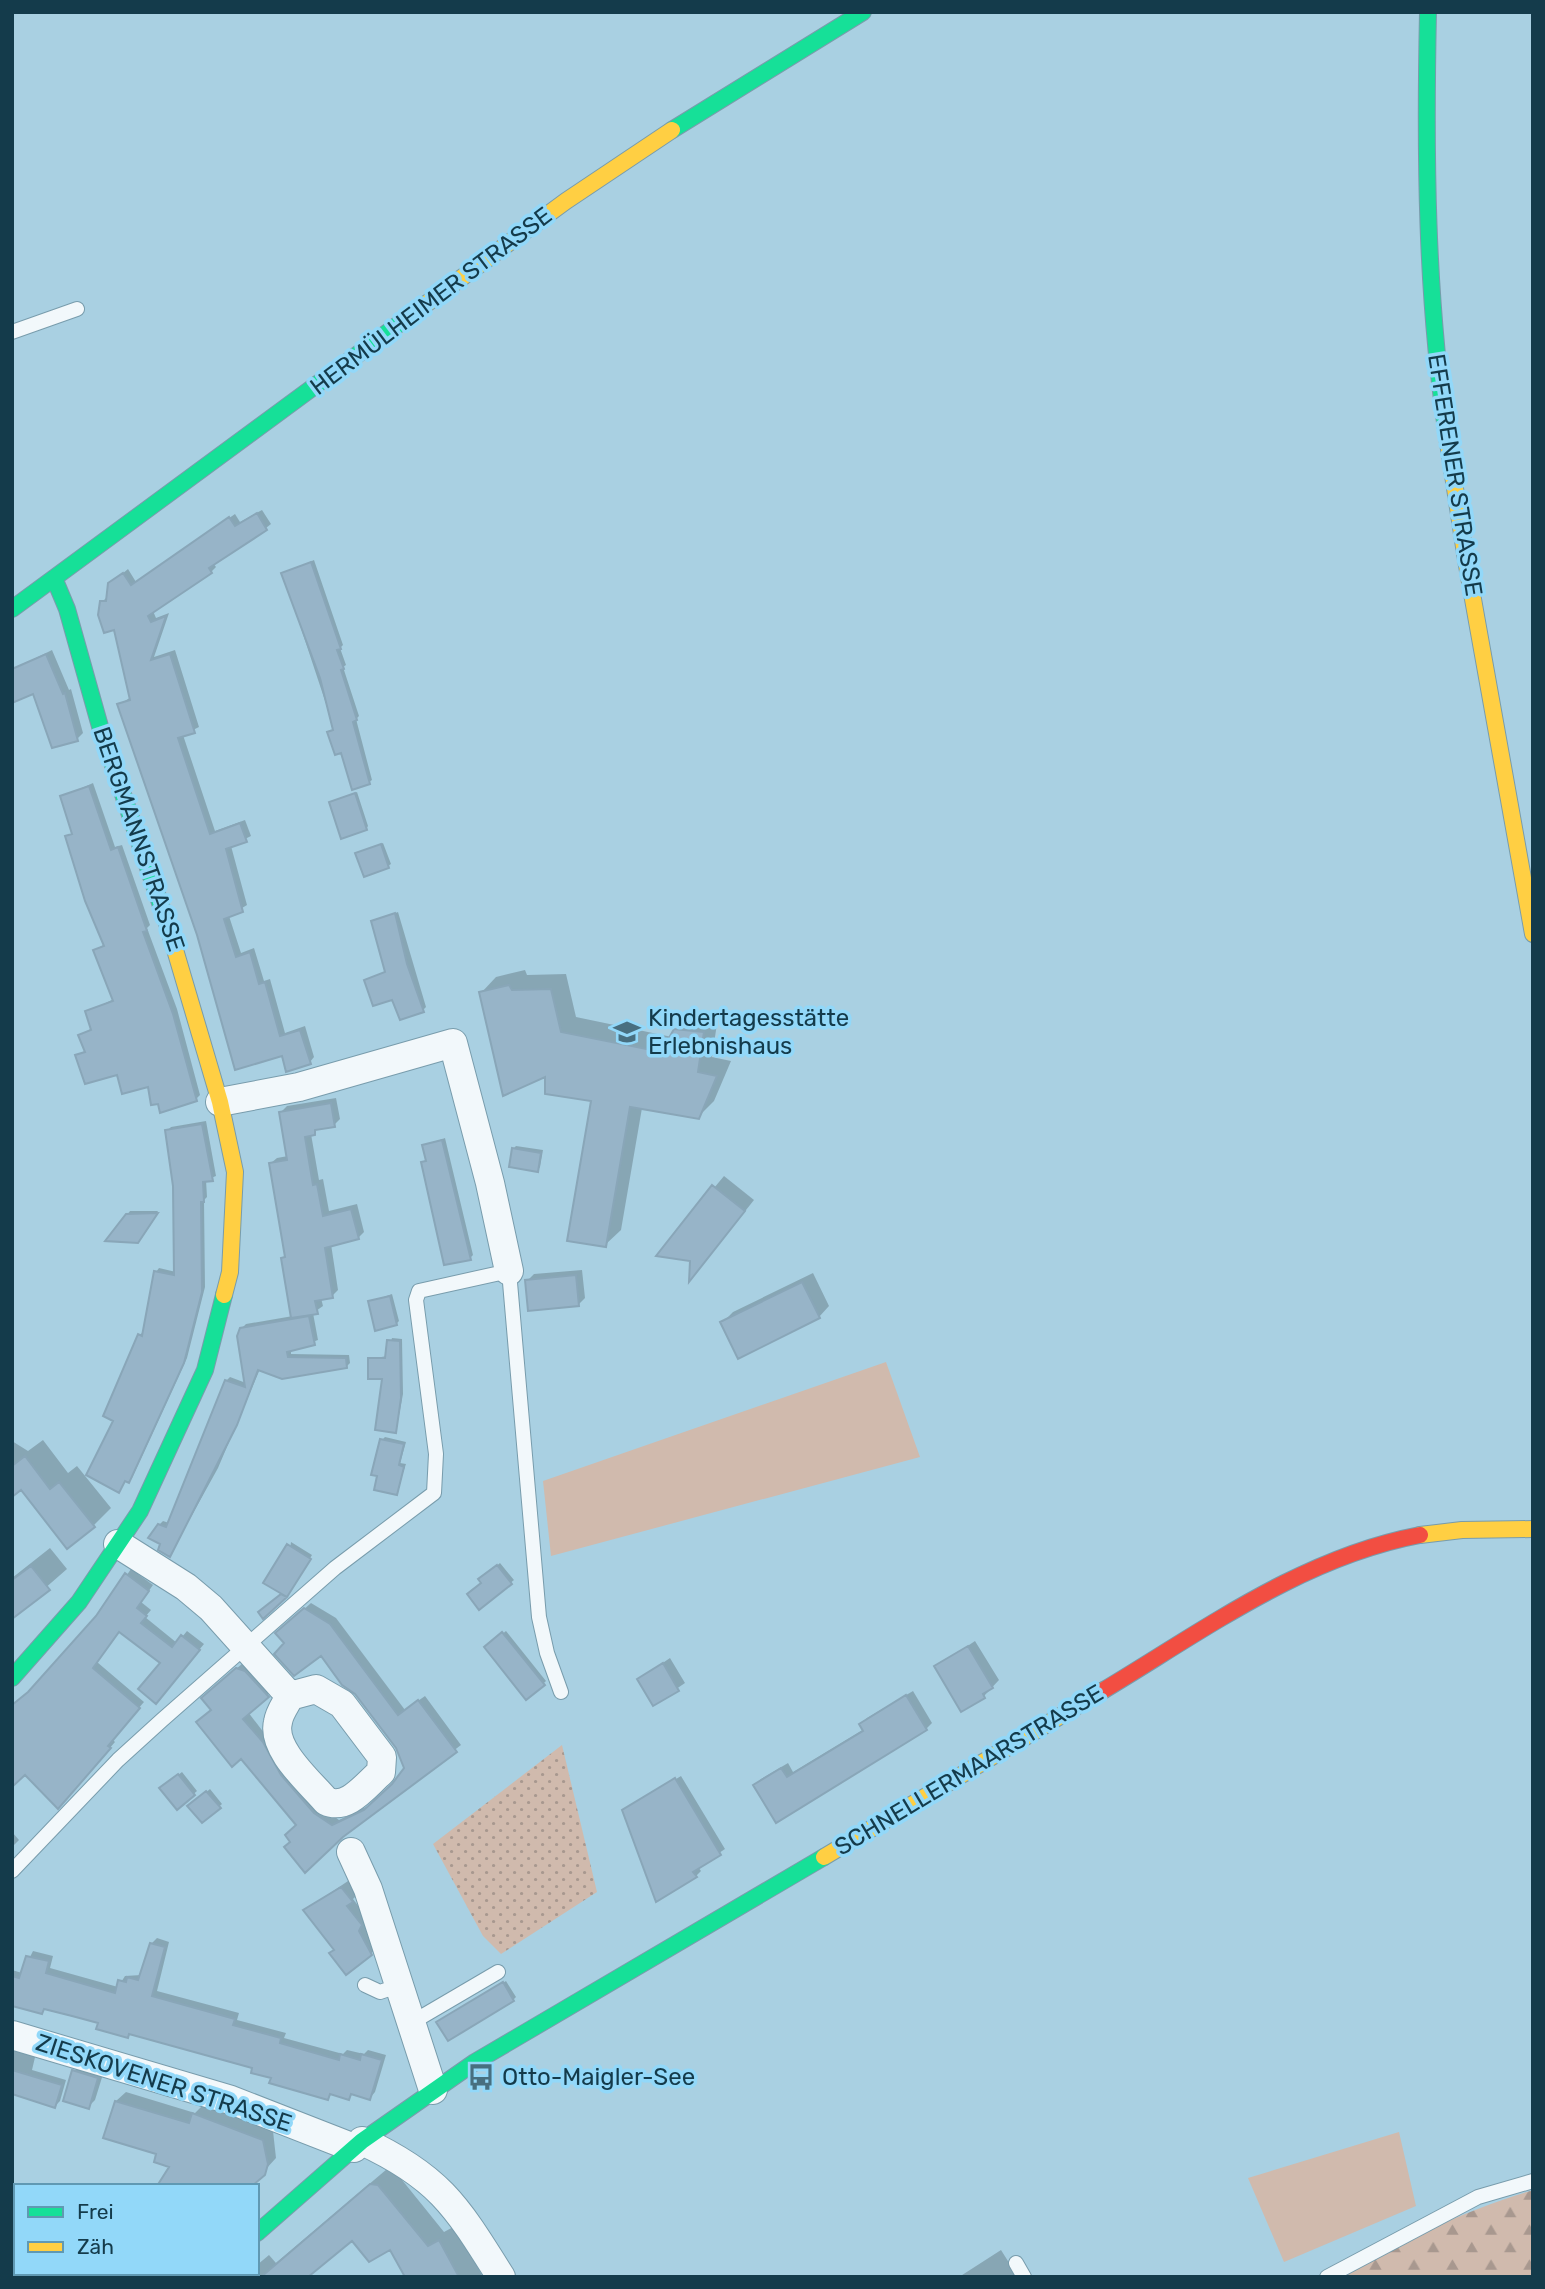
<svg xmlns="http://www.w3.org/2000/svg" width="1545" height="2289" viewBox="0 0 1545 2289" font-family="Rubik,sans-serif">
<defs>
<pattern id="green-dots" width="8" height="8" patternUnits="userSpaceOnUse" patternTransform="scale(1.75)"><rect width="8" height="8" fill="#d0baad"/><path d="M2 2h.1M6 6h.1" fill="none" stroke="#a8988f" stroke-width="1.8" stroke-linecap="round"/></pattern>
<pattern id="forest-firs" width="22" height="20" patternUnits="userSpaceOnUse" patternTransform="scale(1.75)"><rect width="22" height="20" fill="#d0baad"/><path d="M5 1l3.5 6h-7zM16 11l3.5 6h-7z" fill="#a8988f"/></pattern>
</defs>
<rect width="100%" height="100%" fill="#a9d0e2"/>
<!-- green -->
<path fill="url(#green-dots)" d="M562,1745L597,1892L501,1954L483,1936L433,1844Z"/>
<!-- forest -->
<path fill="url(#forest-firs)" d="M1533,2190V2277H1344C1409,2237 1460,2212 1533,2190Z"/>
<!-- pitch -->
<path fill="#d0baad" d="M886,1362L920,1457L551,1556L543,1481Z
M1399,2132L1416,2206L1284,2262L1248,2178Z"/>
<!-- shadow -->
<path fill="#0003" d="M262,510L271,524L266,528L213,563L216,567L211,572L153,611L156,618L169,613L154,657L175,650L199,727L183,735L215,831L245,820L251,836L231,846L247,905L229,916L241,953L254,948L264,981L270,979L285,1033L305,1026L314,1057L310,1062L283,1054L199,935L119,705L131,697L116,628L102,602L107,597L110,584L128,569L136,582L235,514L240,522Z
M314,560L343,645L340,648L346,665L343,667L359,716L356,719L372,780L369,782L329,732L334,728L283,574Z
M52,650L69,690L71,689L83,733L77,739L12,670Z
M93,783L115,847L122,845L150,925L147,928L177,1009L200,1095L196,1099L149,1085L77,1056L86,1050L81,1035L92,1028L87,1012L114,999L95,950L105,944L67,837L73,832L62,797Z
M357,792L368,826L366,829L331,802Z
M383,843L391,864L388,866L357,853Z
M398,912L426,1007L423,1010L393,998L366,981L387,971L373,922Z
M525,970L527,975L566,974L576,1017L672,1037L691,1014L718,1017L712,1057L731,1061L714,1101L698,1117L642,1108L621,1230L605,1245L593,1100L547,1074L481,993L496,977Z
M336,1098L340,1119L334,1125L320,1127L311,1134L319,1180L323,1179L329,1211L357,1204L364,1232L358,1238L331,1244L338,1290L332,1296L321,1298L323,1306L313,1313L318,1340L291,1350V1354L349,1355L350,1363L346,1367L260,1369L218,1468L170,1555L162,1544L159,1525L163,1521L169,1523L226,1381L230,1377L246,1383L241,1329L246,1324L293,1316L283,1258L287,1254L271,1163L277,1158L288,1156L281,1112L287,1106Z
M206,1121L216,1176L206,1180L207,1197L204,1200L205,1287L187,1358L132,1478L126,1480L119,1491L115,1420L139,1335L144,1332L156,1272L159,1268L176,1272L175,1185L167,1131L171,1127Z
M445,1138L473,1255L470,1258L423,1162L427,1159L424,1146Z
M516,1146L543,1150L540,1167L538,1170L513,1149Z
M724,1176L754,1200L699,1269L691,1260L659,1254Z
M130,1211H158L141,1238L127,1215Z
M582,1270L585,1298L578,1305L527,1281L534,1274Z
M813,1273L829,1306L819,1317L723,1322L733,1312Z
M392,1294L399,1321L396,1324L370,1302Z
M392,1338L402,1339L403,1394L396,1431L384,1378L370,1359L387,1356Z
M385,1437L406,1442L400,1463L406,1464L396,1493L382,1440Z
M43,1440L68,1473L77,1466L111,1508L94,1525L22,1488L12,1496V1441L28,1451Z
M291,1542L312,1555L290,1592L263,1616V1610L284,1593Z
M50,1548L67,1569L12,1617V1578Z
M500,1563L514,1580L480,1607L483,1577Z
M131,1569L153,1585L141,1602L151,1610L145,1617L177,1643L187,1631L204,1644L161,1696L162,1662L120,1630L97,1662L144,1702L112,1739L115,1742L64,1801L25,1773L97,1618Z
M311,1603L336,1618L405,1710L425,1696L461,1745L342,1836L292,1841L298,1825L213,1709L209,1693L243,1663L273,1690L248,1712L320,1806L339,1820L374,1803L395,1784L406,1768L397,1746L356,1693L321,1654L287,1644L284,1627Z
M506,1631L546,1681L527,1698L486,1647Z
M975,1641L999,1680L984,1696L961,1709L936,1667Z
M670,1658L685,1683L654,1704L639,1679Z
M913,1691L932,1723L926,1729L776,1821L755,1785L761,1779L788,1763L793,1772L864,1729L861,1724L867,1718Z
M182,1772L197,1791L177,1808L164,1786Z
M681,1776L725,1849L698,1867L701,1871L696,1876L627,1809Z
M210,1789L222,1804L202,1821L190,1806Z
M12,1832L19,1840L12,1847Z
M348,1881L358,1894L353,1899L369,1920L365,1924L377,1947L371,1954L335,1949L305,1910Z
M157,1938L169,1942L157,1991L239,2013L237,2020L286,2033L284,2038L343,2054L347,2050L364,2054L368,2050L386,2055L375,2092L370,2098L353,2093L349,2098L332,2093L328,2098L254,2067L131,2033L128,2036L100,2021L47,2007L42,2012L12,2004V1970L22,1973L33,1951L53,1956L50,1968L118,1987L125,1976L141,1975L151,1944Z
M506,1981L516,1997L513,2000L441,2020Z
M12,2047L36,2053L32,2070L66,2080L60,2101L55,2106L12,2094Z
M81,2065L104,2071L95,2100L88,2107L74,2071Z
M126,2092L195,2113L204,2104L273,2131L276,2158L266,2169L171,2166L116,2101Z
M387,2169L394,2170L444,2232L455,2226L483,2277H406L390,2248L353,2238L306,2277H243L257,2273V2265L269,2255L276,2263Z
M1001,2250L1018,2277H959Z
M41,2273H114L111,2277H34Z"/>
<!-- building -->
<path fill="#97b4c8" stroke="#89a6b8" stroke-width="2" d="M257,513L267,530L209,568L212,573L148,616L151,622L166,616L151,660L170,654L195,733L178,738L210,834L240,823L247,842L226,849L243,912L224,919L236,957L250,952L259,984L265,982L280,1036L300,1030L311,1064L286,1072L282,1056L235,1070L197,935L117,704L130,700L114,630L104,633L98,615L100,601H106L108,583L123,573L131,585L229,517L235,526Z
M311,562L341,649L337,650L344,669L341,670L357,720L353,722L370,784L352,790L341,753L335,755L327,732L333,730L320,678L281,573Z
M46,654L63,694L65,693L78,741L52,748L33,694L12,703V669Z
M89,786L111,850L118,847L147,931L143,932L173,1014L197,1101L160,1113L158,1104L151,1105L148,1087L122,1094L117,1075L85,1084L75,1055L85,1052L78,1035L91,1030L85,1011L113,1001L93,950L104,946L85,901L65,836L72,834L60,796Z
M355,793L367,830L341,839L329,802Z
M381,844L389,868L364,877L355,853Z
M395,913L407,964L424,1012L400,1020L392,1000L373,1006L364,980L385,972L371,921Z
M509,985L512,990L551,989L561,1032L661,1052L674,1029L704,1032L698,1072L717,1076L699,1119L630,1107L606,1247L567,1241L591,1101L545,1094V1077L503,1096L479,992Z
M331,1103L335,1127L315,1130V1135L305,1137L313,1185L317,1184L323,1216L351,1209L359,1239L325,1248L333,1298L315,1301L318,1314L291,1318L281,1258L285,1257L269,1163L287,1160L279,1112Z
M202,1124L213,1181L203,1182L204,1202H201L202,1292L184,1363L129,1483L125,1481L119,1493L86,1475L113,1421L103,1416L138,1334L142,1336L154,1271L174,1275L173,1186L165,1130Z
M442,1140L471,1260L444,1265L421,1162L426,1161L422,1145Z
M512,1148L541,1153L538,1172L509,1167Z
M712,1185L745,1211L689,1282L690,1261L656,1256Z
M158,1213L138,1243L105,1241L126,1214Z
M576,1275L579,1306L528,1311L525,1280Z
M802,1282L820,1318L738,1359L720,1322Z
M390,1296L397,1325L375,1331L368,1301Z
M309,1316L315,1345L287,1352L288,1357L346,1358L347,1368L282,1379L258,1370L237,1425L170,1557L158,1550L160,1544L148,1538L158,1524L166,1527L225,1380L245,1387L237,1336L240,1328Z
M387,1340L400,1341L401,1398L396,1433L375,1430L382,1379H368V1358H385Z
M380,1439L404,1444L399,1465L404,1467L397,1495L374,1490L377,1476L371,1475Z
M25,1456L50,1489L59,1482L95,1527L67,1549L21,1490L12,1497V1466Z
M287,1544L311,1559L287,1597L263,1583Z
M497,1565L512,1584L479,1610L467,1594L481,1583L478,1579Z
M31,1566L50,1590L12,1619V1580Z
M125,1573L149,1591L137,1608L147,1616L141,1623L172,1647L181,1635L200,1650L156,1704L138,1689L160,1663L119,1632L93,1668L140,1708L108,1746L111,1748L58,1809L25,1775L12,1787V1705L28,1692L96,1616Z
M281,1594L287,1597L263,1619L258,1612Z
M304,1608L330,1624L398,1715L418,1700L457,1752L343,1837L305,1873L284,1847L290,1842L285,1835L296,1825L241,1759L232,1767L196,1722L211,1710L201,1698L236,1668L245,1671L269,1697L243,1719L263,1742L281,1775L314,1813L332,1825L364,1810L392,1784L404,1768L396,1748L355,1694L342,1685L321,1656L294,1676L274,1654L284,1643L275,1633Z
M502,1632L545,1685L526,1700L484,1647Z
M968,1646L993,1688L983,1694L985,1698L961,1712L934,1666Z
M663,1663L679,1691L653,1706L637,1679Z
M906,1695L927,1730L776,1823L753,1785L781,1768L787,1777L863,1731L859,1724Z
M178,1774L195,1795L177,1810L159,1788Z
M675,1778L721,1855L693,1872L697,1877L656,1902L622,1810Z
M206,1791L221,1808L202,1823L187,1806Z
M341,1887L353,1902L347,1906L362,1925L359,1931L372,1955L346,1975L329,1953L334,1950L303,1910Z
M150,1943L165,1947L152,1996L235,2019L233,2025L281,2038L280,2043L339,2060L340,2054L360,2060L361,2054L382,2060L370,2100L351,2094L349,2100L330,2094L328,2100L269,2083L271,2078L251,2073L252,2068L129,2034L128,2038L96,2029L98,2023L72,2016L44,2009L42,2014L12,2006V1976L19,1978L26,1956L49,1961L46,1973L115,1993L118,1980L126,1982L127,1977L138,1980Z
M503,1982L514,2001L448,2041L436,2022Z
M12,2070L62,2085L55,2108L12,2094Z
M72,2070L98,2078L89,2109L63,2101Z
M115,2101L189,2123L192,2113L263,2140L268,2164L265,2175L252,2186H157L169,2167L154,2162L156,2154L103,2138Z
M370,2184L378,2185L428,2246L439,2240L459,2277H405L390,2250L369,2262L352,2241L308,2277H261Z"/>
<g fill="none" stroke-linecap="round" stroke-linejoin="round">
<defs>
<path id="lane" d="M12,332L77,309
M12,1871L118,1760L162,1720L335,1568L434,1493L436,1454L416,1300L419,1291L509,1271L539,1617L547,1653L561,1692
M365,1985L380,1992L398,1986
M411,2023L498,1972
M1016,2263L1024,2277
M1327,2277L1478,2197L1533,2181"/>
<path id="street" d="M220,1102L299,1087L453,1043L490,1183L509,1271
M118,1544L186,1587L211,1608L290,1696
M316,1689L342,1704L382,1757L381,1772C365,1786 347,1811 326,1801C310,1782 271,1749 278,1722C279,1713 286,1704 290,1696Z
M351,1852L368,1889L433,2090
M12,2035L231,2100L354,2148
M362,2141C440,2177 457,2207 501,2277
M208,2277L212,2273"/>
<path id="fast" d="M1428,12C1425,153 1426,296 1447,436
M672,130L863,12
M54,578L67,609L101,730L168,926
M12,609L407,318
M12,1678L79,1602L140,1511L205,1370L224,1295
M257,2233L362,2141L475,2062L824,1857"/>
<path id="slow" d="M407,318L566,201L672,130
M1447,436L1466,560L1533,934
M168,926L220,1102L235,1172L230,1272L224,1295
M1420,1535L1462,1530L1533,1529
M824,1857L1104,1690"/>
<path id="jam" d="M1104,1690C1204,1630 1303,1557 1420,1535"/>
</defs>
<!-- lane casing -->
<use href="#lane" stroke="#789cac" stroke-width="16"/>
<!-- street casing -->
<use href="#street" stroke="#789cac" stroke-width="30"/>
<!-- fast casing -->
<use href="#fast" stroke="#789cac" stroke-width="18"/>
<!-- slow casing -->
<use href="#slow" stroke="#789cac" stroke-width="18"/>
<!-- jam casing -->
<use href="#jam" stroke="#789cac" stroke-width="18"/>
<!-- lane -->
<use href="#lane" stroke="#f2f8fb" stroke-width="14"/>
<!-- street -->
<use href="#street" stroke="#f2f8fb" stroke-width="28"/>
<!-- fast -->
<use href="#fast" stroke="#16e098" stroke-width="16"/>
<!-- slow -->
<use href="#slow" stroke="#ffcf43" stroke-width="16"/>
<!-- jam -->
<use href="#jam" stroke="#f24e42" stroke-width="16"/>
</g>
<!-- icons -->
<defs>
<symbol id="school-bare" viewBox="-9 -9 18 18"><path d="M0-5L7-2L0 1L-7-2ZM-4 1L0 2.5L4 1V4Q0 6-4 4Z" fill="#486f80" stroke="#92d8f9" stroke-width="2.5" paint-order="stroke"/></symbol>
<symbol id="bus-bare" viewBox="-9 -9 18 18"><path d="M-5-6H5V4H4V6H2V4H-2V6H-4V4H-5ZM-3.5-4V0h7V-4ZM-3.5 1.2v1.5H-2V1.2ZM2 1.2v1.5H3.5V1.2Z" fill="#486f80" stroke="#92d8f9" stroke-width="2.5" paint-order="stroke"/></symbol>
</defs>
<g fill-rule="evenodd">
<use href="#school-bare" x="608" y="1013" width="38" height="38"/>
<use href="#bus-bare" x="462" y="2058" width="38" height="38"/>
</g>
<g text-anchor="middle" stroke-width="7" stroke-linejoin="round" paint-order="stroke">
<!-- street labels -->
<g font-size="24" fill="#143b4b" stroke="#92d8f9">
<text transform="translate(431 301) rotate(-37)" y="8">HERMÜLHEIMER STRASSE</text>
<text transform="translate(1455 475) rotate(81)" y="8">EFFERENER STRASSE</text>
<text transform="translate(139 839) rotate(71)" y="8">BERGMANNSTRASSE</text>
<text transform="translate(969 1770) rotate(-31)" y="8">SCHNELLERMAARSTRASSE</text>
<text transform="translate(164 2083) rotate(18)" y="8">ZIESKOVENER STRASSE</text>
</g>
<!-- poi labels -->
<g font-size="24" fill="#143b4b" stroke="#92d8f9" text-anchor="start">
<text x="648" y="1026">Kindertagesstätte<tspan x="648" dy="28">Erlebnishaus</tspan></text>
<text x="502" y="2085">Otto-Maigler-See</text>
</g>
</g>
<!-- border -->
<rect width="1545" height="2289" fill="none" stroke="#143b4b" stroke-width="28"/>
<!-- legend -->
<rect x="14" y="2184" width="245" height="91" fill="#92d8f9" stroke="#6099b3" stroke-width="2"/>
<rect x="28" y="2207" width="35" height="10" fill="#16e098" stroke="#6099b3" stroke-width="2"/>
<text x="77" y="2219" font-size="21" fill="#143b4b">Frei</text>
<rect x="28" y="2242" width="35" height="10" fill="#ffcf43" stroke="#6099b3" stroke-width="2"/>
<text x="77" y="2254" font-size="21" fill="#143b4b">Zäh</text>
</svg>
